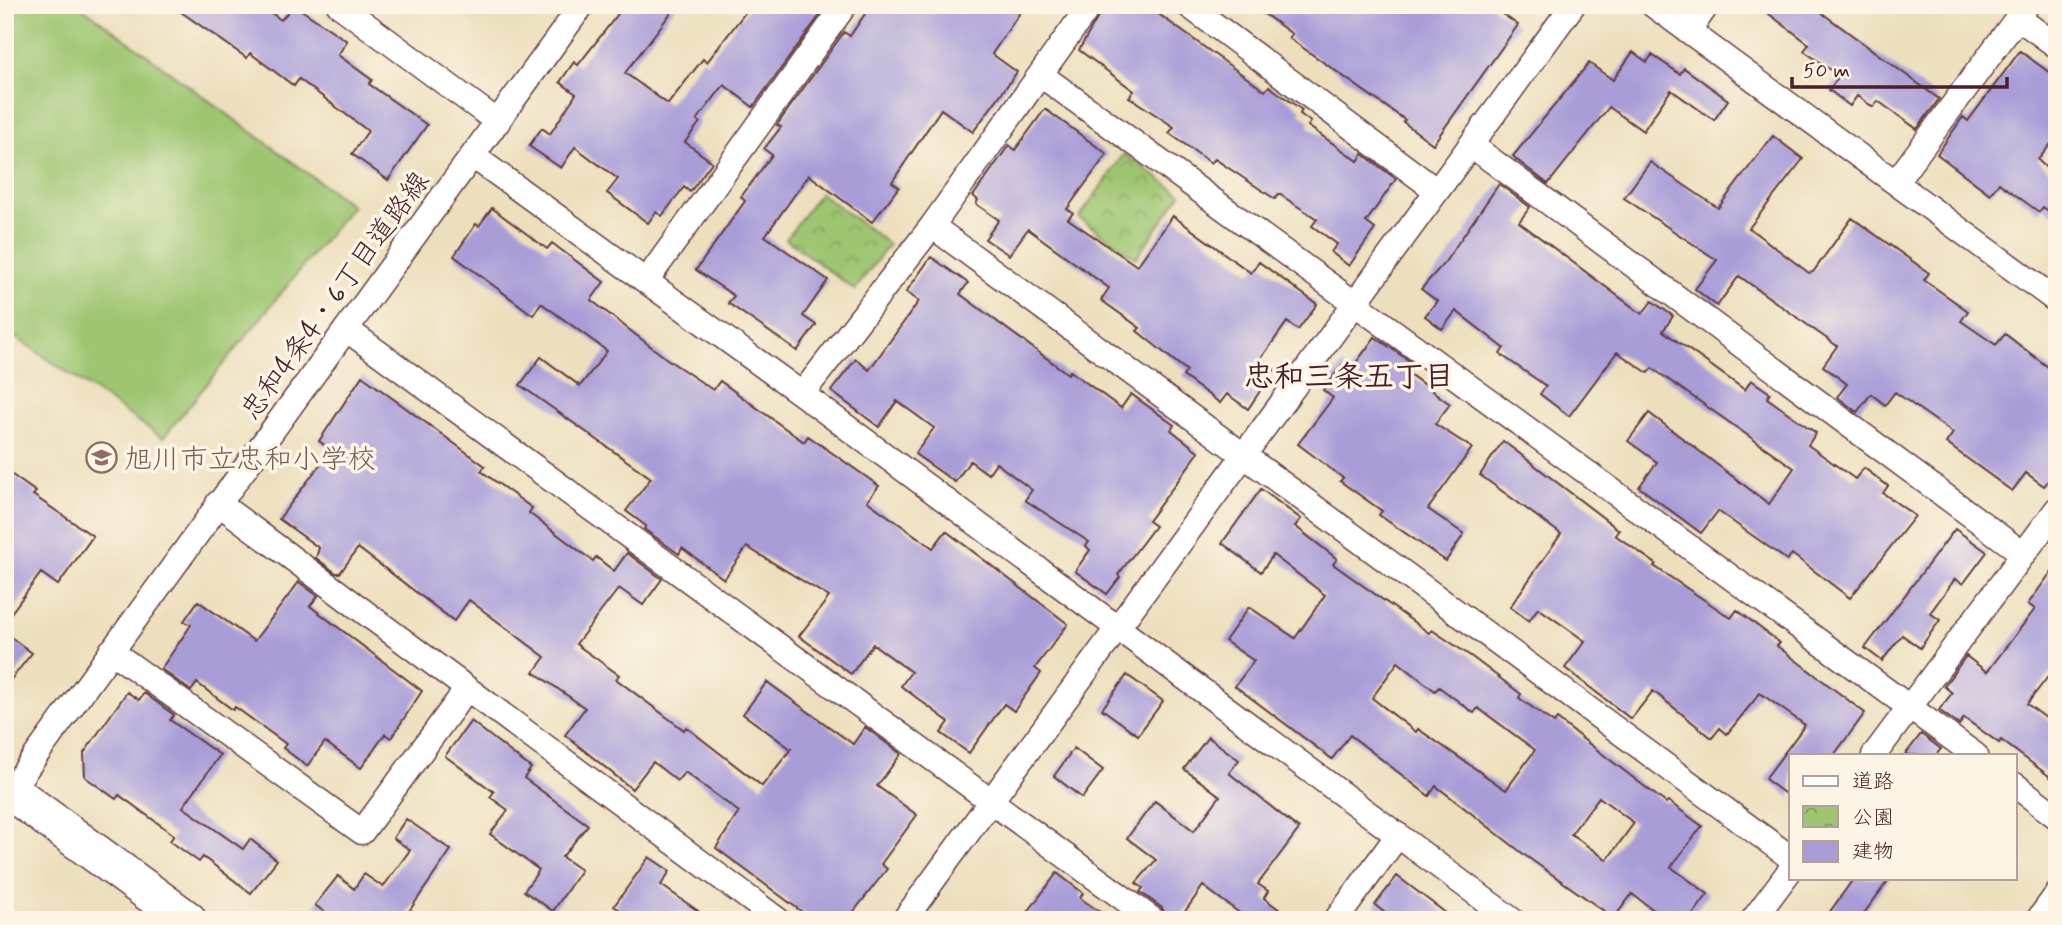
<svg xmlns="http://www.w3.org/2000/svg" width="2062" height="925" viewBox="0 0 2062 925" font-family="Mynerve,'Klee One',sans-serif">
<defs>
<pattern id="park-crowns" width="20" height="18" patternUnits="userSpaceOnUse" patternTransform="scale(1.75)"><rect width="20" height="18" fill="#9ec672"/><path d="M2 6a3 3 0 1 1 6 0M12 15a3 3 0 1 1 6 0" fill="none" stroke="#83a05e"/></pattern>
</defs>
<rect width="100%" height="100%" fill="#fcf5e5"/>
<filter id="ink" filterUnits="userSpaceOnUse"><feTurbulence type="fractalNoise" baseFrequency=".0143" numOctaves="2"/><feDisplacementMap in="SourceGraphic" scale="14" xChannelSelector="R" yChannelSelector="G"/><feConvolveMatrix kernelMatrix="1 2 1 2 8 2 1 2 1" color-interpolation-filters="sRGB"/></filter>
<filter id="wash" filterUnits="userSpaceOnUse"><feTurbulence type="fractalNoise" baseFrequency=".00686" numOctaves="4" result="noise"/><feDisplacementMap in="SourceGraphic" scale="28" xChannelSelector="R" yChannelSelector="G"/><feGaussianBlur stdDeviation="1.57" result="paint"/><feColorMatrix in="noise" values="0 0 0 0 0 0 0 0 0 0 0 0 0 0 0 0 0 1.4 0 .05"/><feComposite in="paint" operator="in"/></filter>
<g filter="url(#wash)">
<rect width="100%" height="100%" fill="#eddfbd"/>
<!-- park -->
<path fill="url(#park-crowns)" stroke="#74724e" stroke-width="2" d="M1124,154L1181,194L1136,258L1079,218Z
M820,193L889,244L855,290L786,239Z"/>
<!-- garden -->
<path fill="#9ec672" stroke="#74724e" stroke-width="2" d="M5,5H79L352,206L163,438L5,330Z"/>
<g id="blocks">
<!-- building -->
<path fill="#a99dd8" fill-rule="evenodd" d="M171,5H260L281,20L294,5L347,41L338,55L372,80L369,84L427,125L388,180L352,154L368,131L299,79L294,86L250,53L247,58Z
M625,5H677L625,73L668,104L703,59L707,62L751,5H806L820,15L753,107L724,85L697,120L700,122L685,142L712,162L690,192L684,187L662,216L656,212L648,223L607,193L618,179L575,147L561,168L529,146L542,128L550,134L576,94L560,82L574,62L578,65Z
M871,5H1025L992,54L1017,72L973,132L941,109L892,182L899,187L872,222L809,175L765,236L828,280L803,316L816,325L797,351L728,303L734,296L696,270L745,201L741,197L772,155L764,149L781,127L777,125L844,32L850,36Z
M1105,5H1146L1265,91L1269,86L1302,110L1300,114L1311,122L1308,126L1358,161L1363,154L1396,179L1366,222L1375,229L1349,266L1331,252L1337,244L1312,226L1317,219L1279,194L1275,199L1215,159L1211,163L1169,133L1174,127L1129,97L1134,91L1079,50Z
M1252,5H1490L1518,25L1433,144L1403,122L1405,120L1289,38L1292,34Z
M1757,5H1811L1939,99L1917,129L1878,101L1873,107L1857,96L1850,106L1829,90L1839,76L1804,51L1809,44Z
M2020,51L2057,78V136L2038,160L2057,178V217L2043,207L2039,212L1999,183L1990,194L1937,154L1963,117L1968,121Z
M1633,52L1647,62L1652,55L1680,74L1684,68L1728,100L1714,120L1671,90L1643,131L1609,107L1548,184L1517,160L1513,156L1589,63L1613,80Z
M1045,109L1107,154L1067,209L1073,213L1068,219L1137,266L1173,216L1251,273L1259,262L1317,304L1298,330L1287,322L1260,360L1274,370L1248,409L1227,394L1220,403L1183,376L1187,371L1137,331L1140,328L1101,300L1109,288L1028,229L1009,255L985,239L999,220L976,204L978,200L973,196L1009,145L1015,150Z
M1773,136L1803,159L1749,228L1809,273L1813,272L1852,218L1929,273L1924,280L1968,311L1961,321L1996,345L2005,334L2057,374V469L2044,486L2026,473L2012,491L1946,443L1953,433L1895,392L1885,405L1871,394L1857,412L1837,397L1847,384L1823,366L1837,346L1739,276L1717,306L1695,289L1717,260L1624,198L1650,162L1718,208Z
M1499,184L1530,207L1519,222L1642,314L1652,301L1673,316L1663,331L1745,390L1751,380L1770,393L1767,398L1816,433L1808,445L1855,479L1864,468L1888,486L1883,493L1915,516L1850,598L1792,554L1787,560L1718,511L1701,533L1639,487L1657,462L1628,441L1649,413L1769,504L1794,468L1652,368L1648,373L1617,352L1569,416L1540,394L1546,386L1500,354L1504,348L1456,311L1442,329L1425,316L1437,301L1421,289L1445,262Z
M492,208L547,249L552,243L604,282L591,300L667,359L713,390L720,381L804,442L808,436L879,486L867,501L933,548L946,531L1068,624L1035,668L1041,673L1014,711L1004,704L969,753L941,733L949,722L901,686L911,672L873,644L851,674L799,636L829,597L747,547L724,579L682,548L679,554L644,529L646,526L626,511L651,478L520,385L541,357L580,386L607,351L541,303L533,315L454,256L476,224L479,226Z
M931,257L968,283L960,294L1068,374L1070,371L1121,408L1131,394L1174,425L1171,430L1199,452L1148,521L1155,526L1118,575L1120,577L1107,594L1075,571L1090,550L1086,546L1089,542L1025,500L1032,490L996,463L988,474L970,461L955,482L915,454L934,428L897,401L879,427L831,391L856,359L869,370L919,301L906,292Z
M1375,337L1415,365L1408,373L1450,404L1435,424L1472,448L1428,509L1464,534L1446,561L1379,515L1382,511L1340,481L1343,478L1298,444L1333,398L1323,390L1342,365L1350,371Z
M362,376L485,466L481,471L532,508L529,513L593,561L596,557L614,571L627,553L662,579L643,605L619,588L576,644L619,675L616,679L684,730L686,727L762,786L791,749L743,714L767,682L853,744L865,727L901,754L877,786L917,815L881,864L887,869L847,920H813L716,848L739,812L685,772L677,781L653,762L632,789L565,735L585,708L534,672L545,657L469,600L454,621L358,548L340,573H336L316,558L319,548L279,519L331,450L319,441Z
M1503,441L1619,530L1615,535L1656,564L1654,566L1731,618L1737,610L1780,643L1777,646L1865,713L1834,755H1791V798L1765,779L1805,725L1760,693L1727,734L1720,728L1712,738L1653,691L1631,719L1565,668L1585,641L1538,608L1529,621L1510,607L1561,534L1480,475Z
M5,470L36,492L33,495L93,536L58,585L41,573L5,621Z
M1261,489L1301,519L1295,526L1337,559L1333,564L1429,633L1432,630L1472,657L1521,694L1519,698L1554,723L1557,719L1666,803L1668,801L1702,826L1671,867L1708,894L1689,920H1667L1632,894L1614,918L1526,856L1436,786L1429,796L1350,735L1332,759L1235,686L1254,661L1225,641L1249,607L1295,638L1325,595L1273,555L1261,572L1222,543ZM1398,662L1435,691L1439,687L1474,713L1478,708L1535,750L1506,790L1418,729L1416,732L1372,698ZM1599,797L1634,823L1607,860L1571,834Z
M1955,529L1987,552L1963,584L1955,579L1930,613L1940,620L1920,648L1902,635L1882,661L1865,648Z
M2057,564V665L2027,704L2057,726V782L2001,740L1999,743L1964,718L1959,725L1939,710L1952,693L1944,686L1966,656L1987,672L2035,609L2028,604Z
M299,582L318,596L310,606L422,691L391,738L385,734L361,768L325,742L307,766L283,748L286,744L235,707L233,710L197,683L191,691L161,669L191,625L184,621L198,601L254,641Z
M5,633L32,653L5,687Z
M1127,675L1163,701L1138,735L1102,709Z
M127,692L139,700L144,693L174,715L170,720L220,755L183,807L243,849L250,839L277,860L251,893L203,857L199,862L170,841L174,835L119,795L116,799L85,777L84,753Z
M471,721L531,768L524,778L588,825L562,857L581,870L553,911L524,891L539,870L490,834L508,810L490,797L494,792L445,756Z
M1921,734L1941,749L1936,755H1905Z
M1208,737L1239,760L1229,773L1299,829L1258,884L1268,891L1264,898L1293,920H1249L1203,886L1179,920H1168L1162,908L1140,892L1143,888L1136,883L1156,860L1127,838L1155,801L1194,831L1220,796L1184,769Z
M1074,748L1103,770L1082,798L1054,776Z
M406,819L451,850L403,920H335L315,905L338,876L354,889L364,874L383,887L410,850L393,838Z
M649,857L670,871L661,885L711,920H634L614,906Z
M1057,873L1083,893L1080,898L1111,920H1022Z
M1397,876L1455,920H1394L1375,905Z
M1854,878H1890L1859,920H1824Z"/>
</g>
</g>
<g filter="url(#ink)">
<use href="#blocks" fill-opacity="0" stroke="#623c41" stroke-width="2"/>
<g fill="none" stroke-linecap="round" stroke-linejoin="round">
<defs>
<path id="street" d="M339,5L498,122
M1188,5L1437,191
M1653,5L2057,301
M2018,18L2057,46
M1689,31L1707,5
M1041,75L1975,755
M1471,145L2022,553
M473,156L802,394L1512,920
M1896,182L2027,5
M932,226L1791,858
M647,280L845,5
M346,329L1153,920
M802,394L932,226L1090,5
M218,503L778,920
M111,651L362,832L466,690
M1874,755L2057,509
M2015,785L2057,817
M5,798L582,5
M904,920L1573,5
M1336,920L1398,835
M1753,920L1791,869
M2038,920L2057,894"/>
<path id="primary" d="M5,787L187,920"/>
</defs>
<!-- street casing -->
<use href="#street" stroke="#623c41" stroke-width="27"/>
<!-- primary casing -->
<use href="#primary" stroke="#623c41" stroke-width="41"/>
<!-- street -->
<use href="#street" stroke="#fff" stroke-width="24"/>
<!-- primary -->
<use href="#primary" stroke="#fff" stroke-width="38"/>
</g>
</g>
<!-- icons -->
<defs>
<symbol id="school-ring" viewBox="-11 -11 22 22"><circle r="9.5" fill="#fcf5e5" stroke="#8d6e63" stroke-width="1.5"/><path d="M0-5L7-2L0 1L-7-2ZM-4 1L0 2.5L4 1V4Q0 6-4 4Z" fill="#8d6e63"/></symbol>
</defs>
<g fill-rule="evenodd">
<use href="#school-ring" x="84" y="440" width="35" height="35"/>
</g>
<g text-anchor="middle" stroke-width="7" stroke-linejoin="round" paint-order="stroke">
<!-- street labels -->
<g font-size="28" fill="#4a1f2b" stroke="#fcf5e5">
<text transform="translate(334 295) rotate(-54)" y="10">忠和4条4・6丁目道路線</text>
</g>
<!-- education labels -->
<g font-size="28" fill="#785e54" stroke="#fcf5e5" text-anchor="start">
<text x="124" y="468">旭川市立忠和小学校</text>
</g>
<!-- neighbourhood labels -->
<g font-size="30" font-weight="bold" fill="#4a1f2b" stroke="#fcf5e5">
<text x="1349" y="386">忠和三条五丁目</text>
</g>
</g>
<!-- margin -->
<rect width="2062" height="925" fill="none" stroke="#fcf5e5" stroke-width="28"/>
<!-- legend -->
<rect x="1789" y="754" width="228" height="126" fill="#fcf5e5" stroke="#b59f9b" stroke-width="2"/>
<rect x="1803" y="776" width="35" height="10" fill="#ffffff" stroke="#b59f9b" stroke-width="2"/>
<text x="1852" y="788" font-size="21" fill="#4a1f2b">道路</text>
<rect x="1803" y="806" width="35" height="21" fill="url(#park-crowns)" stroke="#b59f9b" stroke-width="2"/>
<text x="1852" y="824" font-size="21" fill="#4a1f2b">公園</text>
<rect x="1803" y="841" width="35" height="21" fill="#a99dd8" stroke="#b59f9b" stroke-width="2"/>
<text x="1852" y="858" font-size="21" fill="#4a1f2b">建物</text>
<!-- scale -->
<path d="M1792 77v10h215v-10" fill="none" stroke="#4a1f2b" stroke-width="3.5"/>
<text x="1803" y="77" font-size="21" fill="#4a1f2b" stroke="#fcf5e5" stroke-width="5" paint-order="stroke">50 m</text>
</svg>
